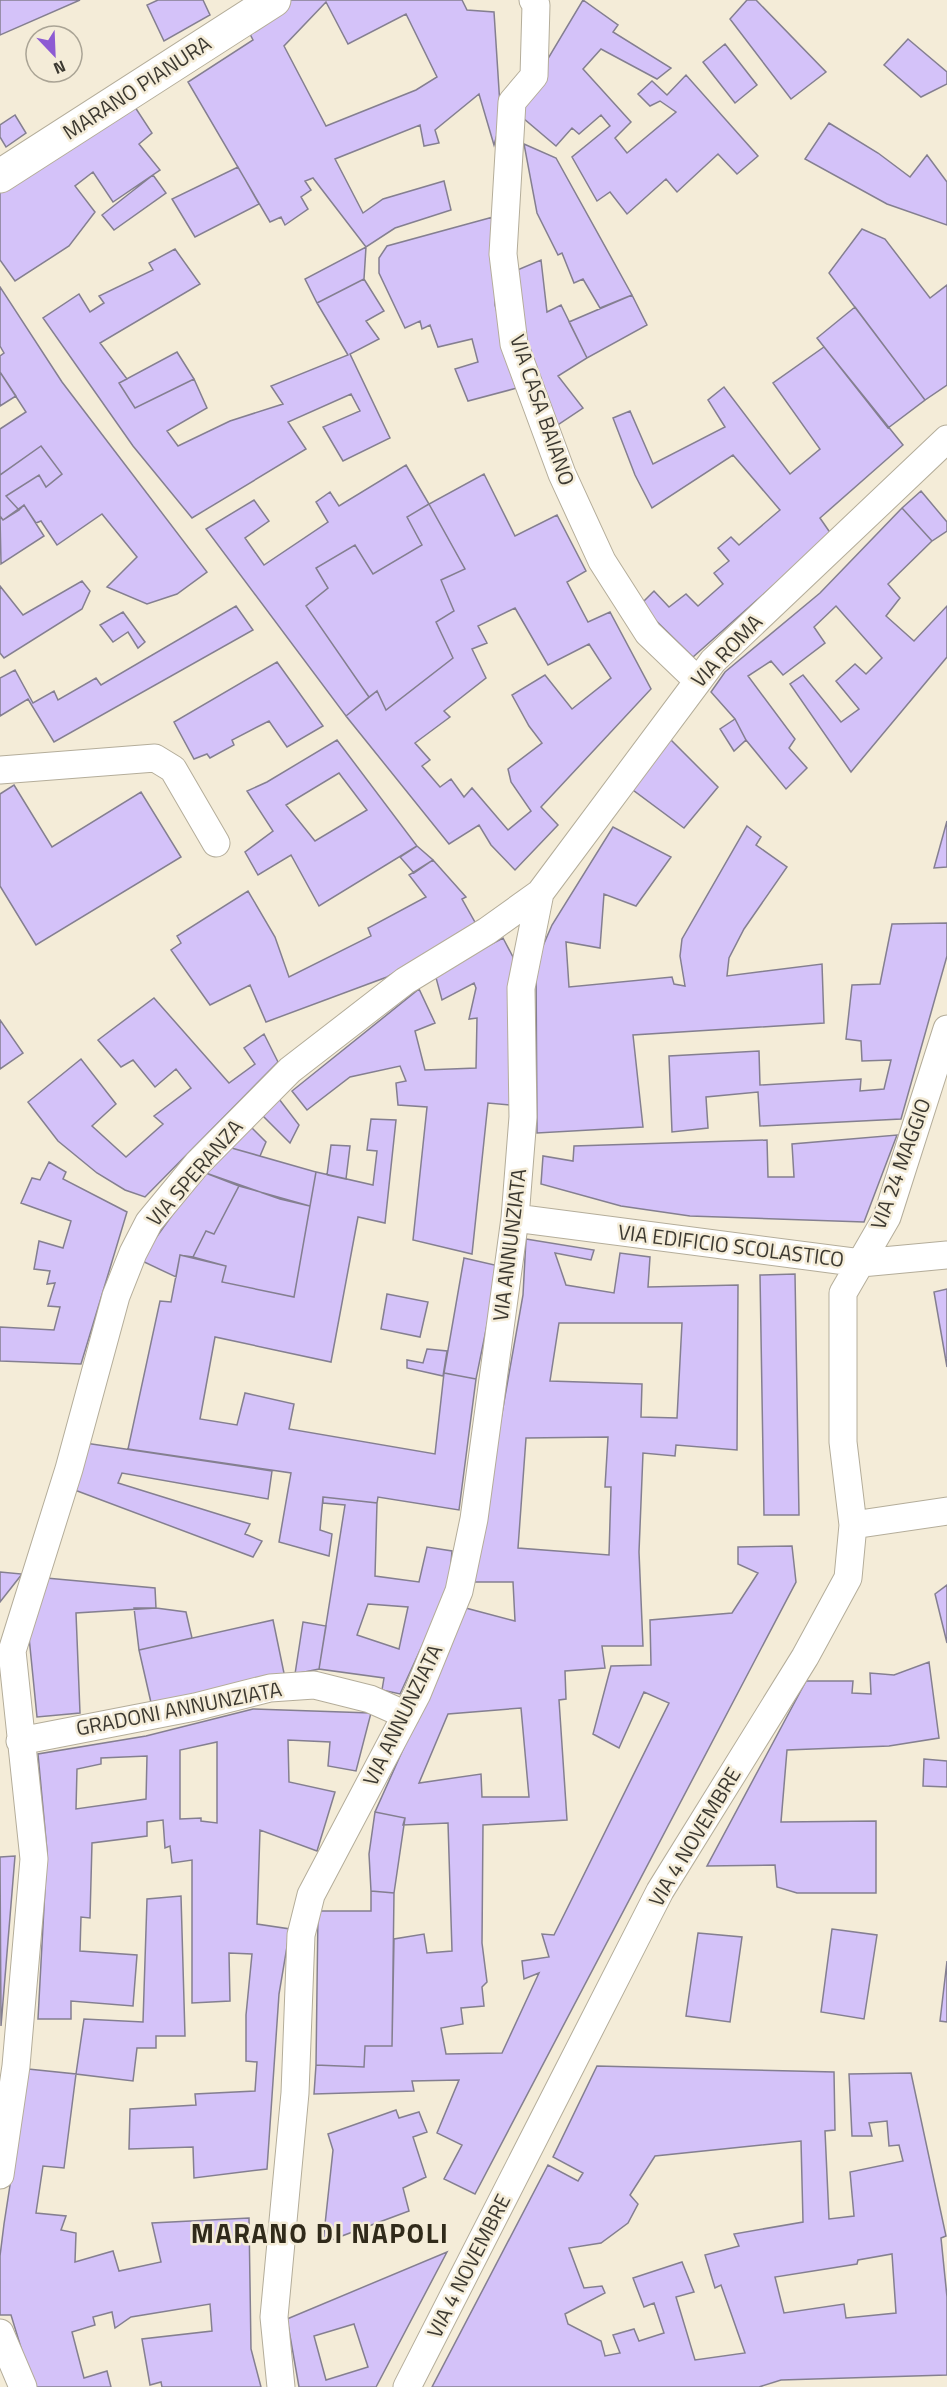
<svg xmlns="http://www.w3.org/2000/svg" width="947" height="2387" viewBox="0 0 947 2387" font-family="'Titillium Web',sans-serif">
<rect width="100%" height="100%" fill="#f4ecd8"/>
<!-- building -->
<path fill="#d4c2f9" stroke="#847f90" stroke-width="1.5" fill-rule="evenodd" d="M0,0H80L0,35Z
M158,0H203L210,15L164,41L147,5Z
M290,0H462L467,10L494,12L501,121L494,145L479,94L435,130L439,143L424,146L420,125L335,159L363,213L383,199L444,181L451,210L395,228L366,247L313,178L305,181L311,190L301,197L308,209L285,225L281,217L270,222L188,82L253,40L247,28ZM326,2L348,44L406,14L437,77L416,90L326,126L284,46Z
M583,0L618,25L613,32L671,68L657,79L601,49L583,69L631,122L615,138L627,153L676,112L660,101L650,106L638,94L652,81L667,95L686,75L758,156L737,174L718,154L677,192L666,179L627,214L610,192L597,201L572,157L610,126L601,115L579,134L572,128L556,146L516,112Z
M747,0H756L826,72L791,99L730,19Z
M908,39L947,72V84L921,97L884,65Z
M725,44L757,85L735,103L703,62Z
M131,101L152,133L139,144L160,170L113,202L93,172L75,186L95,212L69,246L15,281L0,260V186Z
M15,115L26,133L6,147L0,137V125Z
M829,123L878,153L910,177L927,155L947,182V225L887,204L805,159Z
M524,144L556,158L632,295L600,308L583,279L574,283L562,253L558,255L537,213Z
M238,167L259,204L195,237L172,199Z
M153,175L166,193L114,230L102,215Z
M493,217L495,305L517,388L468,401L455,369L478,362L472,339L438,347L430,325L422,329L420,321L405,328L379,273V258L387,246Z
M862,229L885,239L930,298L947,285V385L925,400L829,273Z
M366,247L364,279L317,303L305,279Z
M175,249L200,284L100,343L127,379L119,383L135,408L194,379L207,408L167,431L178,446L230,421L283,404L271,386L348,355L317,303L364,279L384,311L366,321L379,339L350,354L390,438L343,461L323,427L360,411L351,394L288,422L306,449L192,518L133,446L43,318L79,294L90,312L104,303L99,296L153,270L149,263Z
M541,260L547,312L561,305L587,358L558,376L583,408L556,426L521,326L515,271Z
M0,287L62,382L207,572L177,594L147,604L107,587L137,557L102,514L57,545L41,521L36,523L24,505L19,510L6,496L39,475L46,487L62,474L41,446L0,475V429L26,412L0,372V356L4,353L0,346Z
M632,295L647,325L587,358L569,322Z
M855,307L925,400L888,428L817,338Z
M824,347L903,445L820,518L831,534L693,657L640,605L654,591L669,607L686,594L698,606L723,584L714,573L729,561L718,548L731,537L739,545L780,510L733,455L652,508L635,475L613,418L630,411L653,464L725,427L708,400L724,387L790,474L820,449L773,383Z
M177,352L194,379L135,408L119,383Z
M0,372L16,396L0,406Z
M41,446L62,474L46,487L39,475L6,496L19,510L3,520L0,516V475Z
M406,465L429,504L407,517L422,545L373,574L355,545L316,568L328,588L306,606L369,697L346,716L206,529L254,500L269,521L245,538L264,565L328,522L316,502L330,492L339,506Z
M484,474L515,536L557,515L586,571L567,582L588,622L610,612L651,689L541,807L558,825L515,870L491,845L479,825L449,844L346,716L377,691L386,710L453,658L436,622L454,611L441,580L465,569L429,504ZM515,608L548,665L589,644L611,678L572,709L545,675L512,695L529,726L542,743L508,769L511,782L531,811L508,830L472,788L464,797L451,779L440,787L422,766L430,760L415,743L450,717L444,711L486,678L472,649L487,643L478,626Z
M921,491L947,522V531L932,541L902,508Z
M429,504L465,569L441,580L454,611L436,622L453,658L386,710L377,691L369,697L306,606L328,588L316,568L355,545L373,574L422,545L407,517Z
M24,505L44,536L1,564L0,516L3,520Z
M902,508L932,541L888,584L900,598L886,616L914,641L947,606V657L851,772L790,684L803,675L841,722L859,709L836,681L855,664L866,674L882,658L836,606L814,627L825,643L783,675L771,661L748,676L795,739L789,748L807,768L786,789L746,740L735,719L711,692L725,672L820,593Z
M82,581L90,591L82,609L4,658L0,653V586L23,615Z
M236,606L253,630L54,742L28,699L0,716V678L15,670L33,703L54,691L58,700L96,678L101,685Z
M123,612L145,642L138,648L128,632L113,642L100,625Z
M277,662L323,726L287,747L269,721L232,740L234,745L210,758L207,754L194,759L174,722Z
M735,719L746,740L734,751L720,729Z
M670,739L718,787L684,828L633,790Z
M337,740L417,846L319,906L291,855L258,875L245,852L273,831L247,791L267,782ZM339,773L367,810L315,841L286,805Z
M14,785L52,847L141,792L181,857L36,945L0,886V794Z
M947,821V867L934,868Z
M747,826L761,837L756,845L787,867L744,929L729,958L727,976L822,964L824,1023L633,1035L643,1127L537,1133L536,962L552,925L613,827L671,857L636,906L604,894L600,948L566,942L569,987L672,977L674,984L685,986L680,956L682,939Z
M417,846L433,860L414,873L400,857Z
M433,860L466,897L462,899L476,924L387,977L266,1022L250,985L210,1005L171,950L181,943L177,936L248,891L275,937L289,977L371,936L368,928L426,897L409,875Z
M947,923V956L901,1119L760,1126L758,1092L706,1097L708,1128L672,1132L669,1056L759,1051L760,1085L861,1079L860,1091L884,1089L891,1060L862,1061L861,1041L846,1039L852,985L880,984L892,924Z
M503,938L513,957L511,1105L488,1103L472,1254L413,1240L427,1107L398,1105L396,1083L406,1081L400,1066L350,1077L307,1110L292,1091L419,989L435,1023L415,1031L425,1070L476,1068L477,1018L469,1019L476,988L474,983L442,1000L435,974Z
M154,998L229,1083L255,1064L244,1048L264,1034L278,1062L145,1197L125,1190L97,1173L58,1141L28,1102L81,1059L116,1104L92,1126L126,1157L163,1124L154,1116L191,1088L176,1069L155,1087L133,1060L121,1067L98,1040Z
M0,1020L23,1053L0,1069Z
M279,1099L299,1125L290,1143L262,1115Z
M371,1119L396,1120L385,1223L358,1217L331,1362L215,1337L200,1419L237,1425L245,1393L294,1404L289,1429L435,1454L444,1373L476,1379L459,1510L378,1497L377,1503L323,1497L320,1530L332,1534L329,1556L279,1542L291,1473L128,1449L160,1301L171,1302L180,1255L226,1266L222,1282L294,1297L316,1172L373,1185L377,1151L367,1150Z
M252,1128L266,1142L260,1156L228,1147Z
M897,1135L864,1222L690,1216L621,1206L541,1184L543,1156L573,1161L574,1146L767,1140L768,1177H794L792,1144Z
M331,1145L350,1146L346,1179L327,1175Z
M228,1147L316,1172L310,1206L280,1199L203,1172Z
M49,1162L66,1172L63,1179L127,1212L81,1364L0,1361V1327L54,1330L60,1307L48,1306L55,1283L47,1284L50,1271L34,1269L39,1241L63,1248L71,1221L21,1203L32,1178L40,1180Z
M203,1172L239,1186L214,1234L206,1231L193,1257L180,1255L176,1277L140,1260Z
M239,1186L310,1206L294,1297L222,1282L226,1266L193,1257L206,1231L214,1234Z
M526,1239L594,1250L591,1260L555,1253L566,1285L614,1293L620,1253L650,1257L648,1287L738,1285L737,1450L676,1445L675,1456L643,1453L639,1552L643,1646H602L605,1668L565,1671L566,1699L559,1700L567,1820L483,1825L482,1943L487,1982L482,1987L484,2006L461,2008L463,2024L441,2028L446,2054L502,2053L539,1973L524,1979L522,1961L549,1957L542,1934L554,1935L669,1703L644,1692L619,1748L593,1734L611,1666L651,1665L650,1620L732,1613L758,1573L738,1564V1547L792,1546L796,1582L475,2194L444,2179L462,2145L437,2133L459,2080L412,2081L414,2091L314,2094L316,2065L364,2067L365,2046H392L394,1939L424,1934L427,1953L452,1951L448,1823L403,1825L405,1818L375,1812L435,1678L458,1606L515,1621L513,1582H472L523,1295ZM559,1323H682L677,1418L641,1417L642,1384L550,1381ZM608,1437L605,1487H611L609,1555L518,1548L526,1438ZM521,1708L529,1797H482L481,1774L419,1783L448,1714Z
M464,1258L499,1266L476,1379L444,1373Z
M795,1274L799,1515H764L760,1275Z
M947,1289V1367L934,1292Z
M387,1294L428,1302L420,1337L381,1329Z
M427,1349L447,1351L443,1376L407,1368V1360L423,1363Z
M85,1443L272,1471L268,1499L122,1473L118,1483L250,1524L245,1534L262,1541L253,1557L72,1489Z
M323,1497L377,1503L375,1576L419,1582L427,1547L452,1551L449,1587L400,1694L382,1690L384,1678L319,1669L345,1505L323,1503ZM368,1604L408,1607L399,1649L357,1635Z
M0,1572L22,1574L0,1602Z
M46,1578L155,1588L156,1608L76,1613L80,1713L37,1717L29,1637Z
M947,1585V1643L935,1594Z
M134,1608H156L186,1612L192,1638L139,1650Z
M273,1620L285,1678L152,1707L139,1650Z
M303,1622L326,1626L319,1669L295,1674Z
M929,1662L939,1738L889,1746L787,1750L781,1822L876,1821V1893H797L777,1887L775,1865L707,1866L806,1681H853L852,1693L871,1694L870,1673L894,1675Z
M253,1709L371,1713L356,1771L328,1766L330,1742L288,1740L289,1782L335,1792L317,1851L260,1830L257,1924L290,1929L279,1994L267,2169L194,2178L193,2147L129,2149L130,2109L196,2105L195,2094L255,2091L257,2062L246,2061V2015L252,1954L229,1953L230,2001L192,2003V1860L172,1863L170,1846L165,1848L163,1820L147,1822V1836L92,1843L90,1918L81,1917L80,1951L137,1955L133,2006L71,2001V2019H38L47,1851L38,1754L146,1736ZM217,1742V1823L201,1821V1818L180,1819V1750ZM147,1756L146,1799L76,1809L77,1769L101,1764V1758Z
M924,1759L947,1761V1787L923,1786Z
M375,1812L405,1818L394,1893L371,1891L369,1854Z
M15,1856L1,2026L0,1857Z
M371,1891L394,1893L392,2046H365L364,2067L316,2065L318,1911H371Z
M181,1896L185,2036H156V2048H137L133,2081L76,2074L84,2019L143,2022L147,1899Z
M832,1929L877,1935L864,2019L821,2012Z
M698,1933L742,1937L730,2022L686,2016Z
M947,1961V2022L940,2021Z
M597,2066L834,2072L835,2130L825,2131L829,2219L854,2216L850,2172L903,2161L899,2145L889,2146L887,2121L869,2123L872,2136H852L849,2074L911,2073L946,2236L941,2238L947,2297V2375L781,2380L759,2387H432L548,2165L578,2181L583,2173L553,2157ZM801,2141L803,2222L734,2234L739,2246L705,2255L715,2288L721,2285L745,2353L695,2360L676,2297L694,2292L682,2262L633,2278L644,2307L654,2303L664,2333L639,2341L634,2329L613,2335L620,2353L605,2356L601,2341L568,2324L565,2314L605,2293L602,2286L584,2288L569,2248L601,2243L628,2223L638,2204L630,2195L655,2156ZM892,2254L896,2313L846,2318L844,2304L784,2313L775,2277L857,2264L858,2260Z
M28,2069L76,2074L64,2168L43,2166L36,2213L66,2216L61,2230L76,2233L75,2262L113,2251L119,2271L161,2262L152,2223L249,2218L251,2349L261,2387H162L161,2382L150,2385L142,2339L212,2331L210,2304L131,2317L115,2328L112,2312L93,2317L95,2325L72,2332L84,2378L107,2371L111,2387H33L11,2315H0V2256L4,2224Z
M396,2110L399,2118L419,2112L427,2132L413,2137L426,2177L403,2188L409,2211L323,2243L333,2150L328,2134Z
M447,2252L376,2387H299L287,2319ZM354,2324L368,2367L326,2380L314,2336Z"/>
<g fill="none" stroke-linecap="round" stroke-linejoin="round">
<defs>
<path id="street" d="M533,0L536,5L534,76L512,102L503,254L514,344L562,474L602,561L648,633L697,680
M0,770L155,758L173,769L216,843
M515,1218L861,1263L947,1255
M853,1525L947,1511
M20,1741L195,1707L270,1688L314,1685L370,1699L406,1715
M0,2175L16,2066L34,1859L12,1651L69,1469L116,1296L133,1253L149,1222L197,1164L290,1070L405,981L487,931L540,893L713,661L947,439
M0,2333L23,2387
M281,2387L274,2317L295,2093L301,1935L311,1895L417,1694L459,1591L474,1519L515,1218L523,1117L521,988L540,893
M407,2387L660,1891L805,1657L848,1578L853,1525L843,1442V1293L887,1217L947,1029"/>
<path id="secondary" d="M0,176L274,0"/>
</defs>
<!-- street casing -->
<use href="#street" stroke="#b4ad9a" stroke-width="29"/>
<!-- secondary casing -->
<use href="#secondary" stroke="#b4ad9a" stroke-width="35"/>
<!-- street -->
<use href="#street" stroke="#fff" stroke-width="27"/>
<!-- secondary -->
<use href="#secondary" stroke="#fff" stroke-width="33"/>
</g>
<g text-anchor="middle" stroke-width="5" stroke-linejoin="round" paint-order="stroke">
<!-- street labels -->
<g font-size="21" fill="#3c3931" stroke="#f4ecd8">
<text transform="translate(137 88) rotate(-33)" y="7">MARANO PIANURA</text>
<text transform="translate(542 410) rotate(71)" y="7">VIA CASA BAIANO</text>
<text transform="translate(727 651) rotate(-46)" y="7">VIA ROMA</text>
<text transform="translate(901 1164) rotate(-70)" y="7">VIA 24 MAGGIO</text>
<text transform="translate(195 1173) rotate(-49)" y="7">VIA SPERANZA</text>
<text transform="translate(510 1245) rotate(-83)" y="7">VIA ANNUNZIATA</text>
<text transform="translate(731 1246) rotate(7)" y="7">VIA EDIFICIO SCOLASTICO</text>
<text transform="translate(179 1709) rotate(-11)" y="7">GRADONI ANNUNZIATA</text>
<text transform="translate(403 1715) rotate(-64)" y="7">VIA ANNUNZIATA</text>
<text transform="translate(695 1837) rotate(-59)" y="7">VIA 4 NOVEMBRE</text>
<text transform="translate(469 2266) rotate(-63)" y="7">VIA 4 NOVEMBRE</text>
</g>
<!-- district labels -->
<g font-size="27" font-weight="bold" letter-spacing="1.5" fill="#302a1a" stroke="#f4ecd8">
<text x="320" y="2243">MARANO DI NAPOLI</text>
</g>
</g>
<!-- north arrow -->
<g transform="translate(54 54) rotate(157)"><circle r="28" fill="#f4ecd8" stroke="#aaa495" stroke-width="1.5"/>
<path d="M0-4.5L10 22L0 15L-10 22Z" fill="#8d5bd3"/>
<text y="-9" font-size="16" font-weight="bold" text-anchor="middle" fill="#3c3931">N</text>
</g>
</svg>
